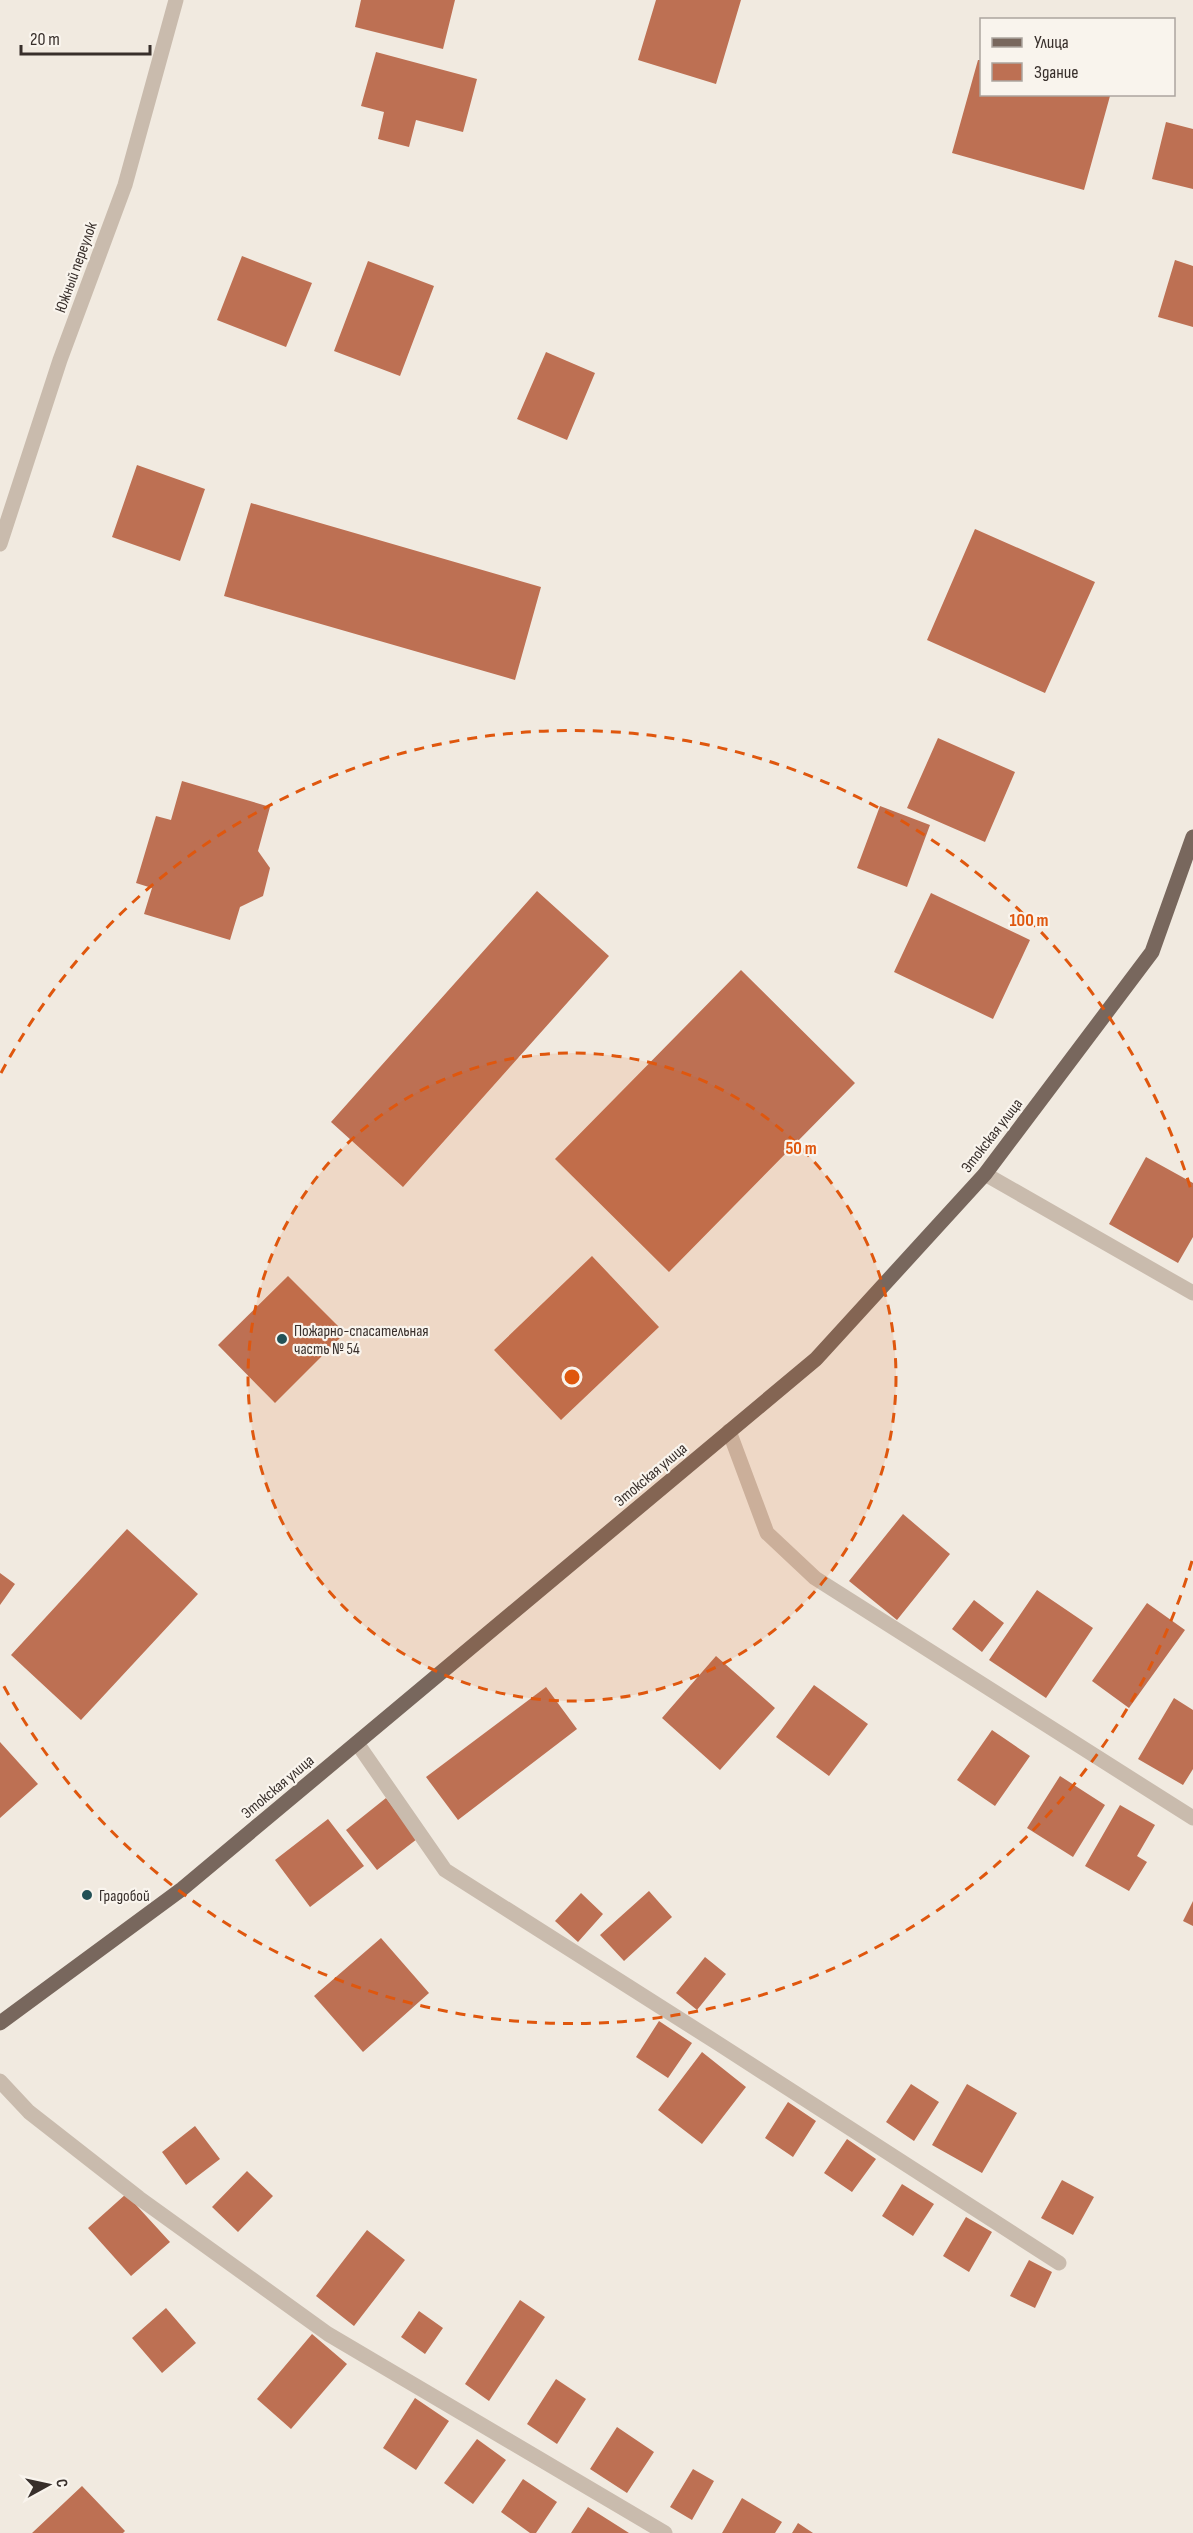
<svg xmlns="http://www.w3.org/2000/svg" width="1193" height="2533" viewBox="0 0 1193 2533" font-family="'Sofia Sans Condensed',sans-serif">
<rect width="100%" height="100%" fill="#f1eae0"/>
<!-- building -->
<path fill="#bd7053" d="M361,0H455L443,49L355,27Z
M656,0H741L716,84L638,60Z
M376,52L477,79L463,132L416,120L409,147L378,139L384,112L361,106Z
M978,60H982V94L1110,96L1084,190L952,153Z
M1166,122L1193,129V189L1152,179Z
M242,256L312,283L286,347L217,320Z
M1175,260L1193,266V327L1158,317Z
M368,261L434,286L400,376L334,351Z
M546,352L595,373L567,440L517,419Z
M137,465L205,489L180,561L112,537Z
M251,503L541,587L515,680L224,596Z
M975,529L1095,582L1045,693L927,640Z
M938,738L1015,772L985,842L907,808Z
M182,781L270,807L258,851L270,868L263,896L240,907L230,940L144,914L152,888L136,883L156,816L171,820Z
M880,806L930,825L907,887L857,868Z
M537,891L609,956L403,1187L331,1122Z
M931,893L1030,940L993,1019L894,972Z
M741,970L855,1083L669,1272L555,1159Z
M1146,1157L1193,1183V1237L1178,1263L1109,1224Z
M592,1256L659,1327L561,1420L494,1350Z
M288,1276L345,1333L275,1403L218,1345Z
M903,1514L950,1554L897,1620L849,1581Z
M127,1529L198,1594L81,1720L11,1655Z
M0,1573L15,1584L0,1605Z
M1037,1590L1093,1628L1046,1698L989,1660Z
M974,1600L1004,1623L982,1652L952,1629Z
M1147,1603L1185,1630L1129,1708L1092,1681Z
M716,1656L775,1708L720,1770L662,1718Z
M814,1685L868,1724L829,1776L776,1737Z
M546,1687L577,1729L458,1820L426,1777Z
M1174,1698L1193,1710V1769L1183,1785L1138,1759Z
M992,1730L1030,1756L995,1806L957,1780Z
M0,1742L38,1784L0,1818Z
M1060,1776L1105,1805L1073,1857L1027,1828Z
M386,1798L417,1839L377,1870L346,1830Z
M1120,1805L1155,1825L1137,1856L1147,1862L1129,1891L1085,1866Z
M328,1819L364,1866L310,1907L275,1860Z
M649,1891L672,1917L624,1961L600,1935Z
M581,1893L603,1914L578,1942L555,1921Z
M1193,1901V1926L1183,1921Z
M381,1938L429,1993L363,2052L314,1996Z
M705,1957L726,1974L697,2010L676,1993Z
M659,2021L692,2043L668,2078L636,2057Z
M702,2052L746,2087L702,2144L658,2110Z
M911,2084L939,2102L914,2141L886,2122Z
M967,2084L1017,2113L982,2173L932,2145Z
M788,2102L816,2121L793,2157L765,2138Z
M195,2126L220,2159L186,2185L162,2152Z
M847,2139L876,2159L852,2192L824,2173Z
M247,2171L273,2196L238,2232L212,2207Z
M1062,2180L1094,2197L1073,2235L1041,2218Z
M902,2184L934,2204L913,2236L882,2216Z
M126,2194L170,2242L131,2276L88,2228Z
M966,2217L992,2232L969,2272L943,2256Z
M367,2230L405,2260L354,2326L316,2296Z
M1029,2260L1052,2272L1035,2308L1010,2296Z
M520,2300L545,2317L489,2401L465,2384Z
M166,2308L196,2343L162,2373L132,2338Z
M419,2311L443,2328L425,2354L401,2337Z
M312,2334L347,2364L291,2429L257,2399Z
M556,2379L586,2399L557,2444L527,2424Z
M415,2398L449,2421L416,2470L383,2448Z
M617,2427L654,2452L627,2493L590,2469Z
M477,2439L506,2460L473,2504L444,2483Z
M693,2469L714,2481L692,2520L670,2507Z
M523,2479L557,2502L536,2533H530L501,2512Z
M82,2486L125,2531L123,2533H32Z
M742,2498L782,2522L775,2533H722Z
M588,2507L629,2533H571Z
M798,2523L813,2533H792Z"/>
<g fill="none" stroke-linecap="round" stroke-linejoin="round">
<!-- minor -->
<path stroke="#c9bbad" stroke-width="15" d="M0,544L60,360L125,185L176,0
M985,1174L1193,1293
M729,1431L767,1533L815,1578L1193,1818
M357,1743L445,1870L719,2044L1059,2263
M0,2081L29,2112L139,2198L328,2334L665,2533"/>
<!-- major -->
<path stroke="#78675d" stroke-width="15" d="M0,2023L182,1889L816,1359L985,1174L1152,952L1193,837"/>
</g>
<!-- distance rings -->
<circle cx="572" cy="1377" r="324" fill="#df570e" fill-opacity=".12"/>
<g fill="none" stroke="#df570e" stroke-width="3" stroke-dasharray="10 8">
<circle cx="572" cy="1377" r="324"/>
<path d="M1192 1561A647 647 0 0 1 1 1681M1 1073A647 647 0 0 1 1192 1193"/>
</g>
<!-- markers -->
<g fill="#235156" stroke="#f9f4ed" stroke-width="2">
<circle cx="282" cy="1339" r="6"/>
<circle cx="87" cy="1895" r="6"/>
</g>
<g text-anchor="middle" stroke-width="4.5" stroke-linejoin="round" paint-order="stroke">
<!-- street labels -->
<g font-size="16" fill="#382f2b" stroke="#f9f4ed">
<text transform="translate(75 267) rotate(-70)" y="6">Южный переулок</text>
<text transform="translate(991 1135) rotate(-52)" y="6">Этокская улица</text>
<text transform="translate(650 1474) rotate(-40)" y="6">Этокская улица</text>
<text transform="translate(277 1786) rotate(-40)" y="6">Этокская улица</text>
</g>
<!-- poi labels -->
<g font-size="16" fill="#382f2b" stroke="#f9f4ed" text-anchor="start">
<text x="294" y="1336">Пожарно-спасательная<tspan x="294" dy="18">часть № 54</tspan></text>
<text x="99" y="1901">Градобой</text>
</g>
</g>
<circle cx="572" cy="1377" r="9" fill="#df570e" stroke="#f9f4ed" stroke-width="3"/>
<g font-size="18" text-anchor="middle" font-weight="bold" fill="#df570e" stroke="#f9f4ed" stroke-width="4.5" stroke-linejoin="round" paint-order="stroke">
<text x="1029" y="926">100 m</text>
<text x="801" y="1154">50 m</text>
</g>
<!-- legend -->
<rect x="980" y="18" width="195" height="78" fill="#f9f4ed" stroke="#aca59f" stroke-width="1.5"/>
<rect x="992" y="38" width="30" height="9" fill="#78675d" stroke="#aca59f" stroke-width="1.5"/>
<text x="1034" y="48" font-size="18" fill="#382f2b">Улица</text>
<rect x="992" y="63" width="30" height="18" fill="#bd7053" stroke="#aca59f" stroke-width="1.5"/>
<text x="1034" y="78" font-size="18" fill="#382f2b">Здание</text>
<!-- north arrow -->
<g transform="translate(48 2485) rotate(82)" stroke="#f9f4ed" stroke-width="4.5" paint-order="stroke">
<path d="M0-4.5L10 22L0 15L-10 22Z" fill="#382f2b"/>
<text y="-9" font-size="16" font-weight="bold" text-anchor="middle" fill="#382f2b">С</text>
</g>
<!-- scale -->
<path d="M21 45v9h129v-9" fill="none" stroke="#382f2b" stroke-width="3"/>
<text x="30" y="45" font-size="18" fill="#382f2b" stroke="#f9f4ed" stroke-width="4.5" paint-order="stroke">20 m</text>
</svg>
